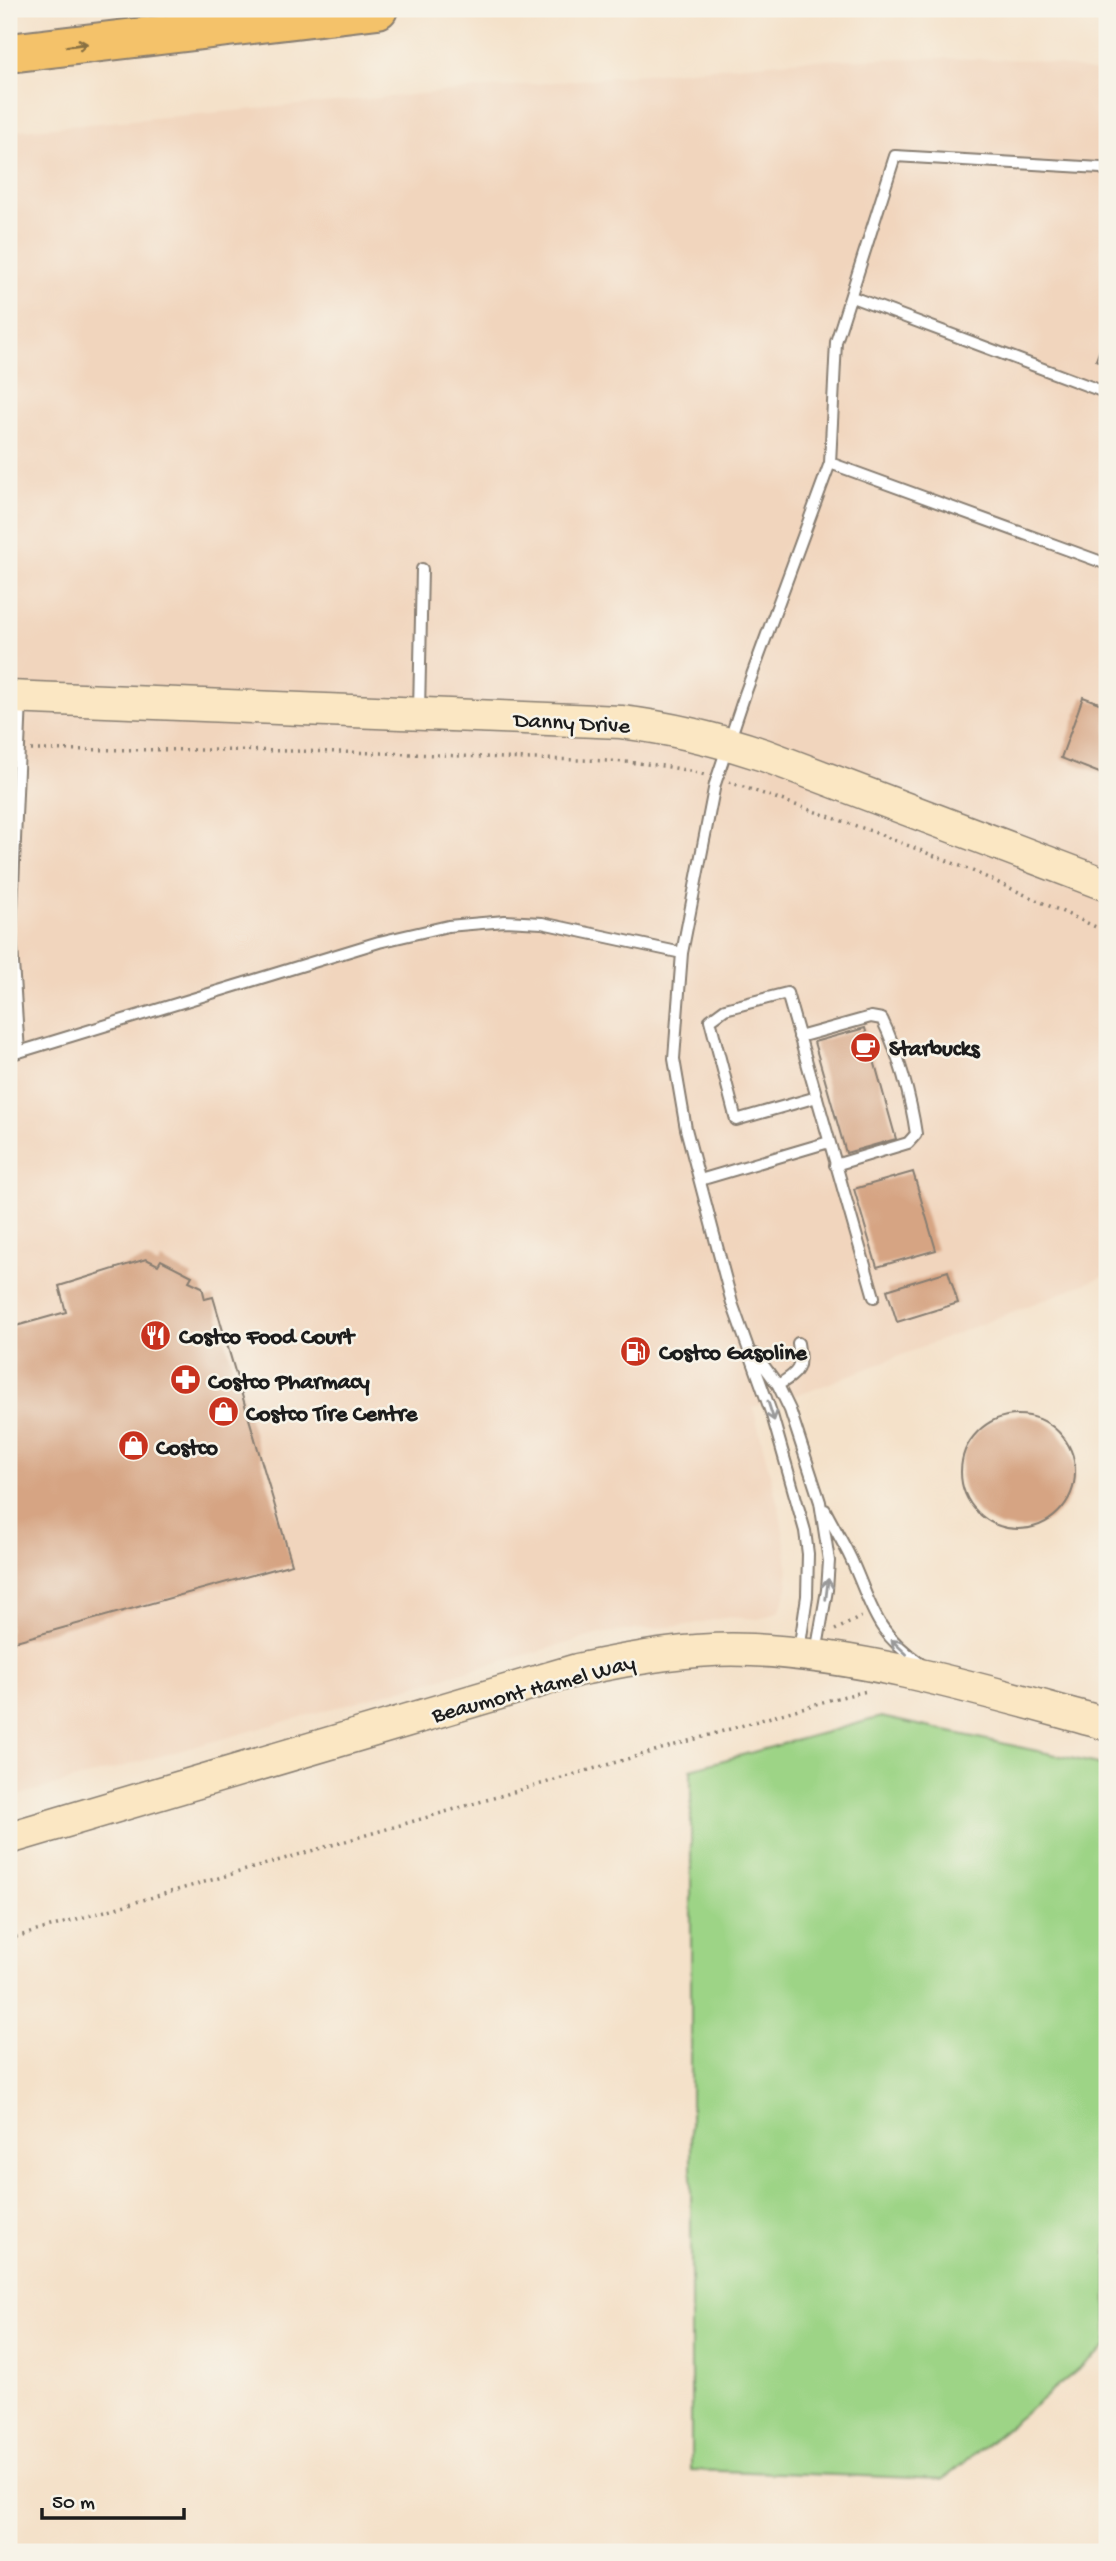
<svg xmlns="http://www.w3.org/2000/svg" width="1116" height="2561" viewBox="0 0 1116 2561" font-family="'Gochi Hand',sans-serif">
<rect width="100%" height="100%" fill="#f7f3e8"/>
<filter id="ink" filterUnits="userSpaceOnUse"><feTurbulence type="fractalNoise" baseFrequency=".0143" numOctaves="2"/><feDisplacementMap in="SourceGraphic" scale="14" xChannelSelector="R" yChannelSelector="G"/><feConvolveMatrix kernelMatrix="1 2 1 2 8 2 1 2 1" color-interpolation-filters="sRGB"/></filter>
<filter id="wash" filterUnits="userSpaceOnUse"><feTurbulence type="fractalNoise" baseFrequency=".00686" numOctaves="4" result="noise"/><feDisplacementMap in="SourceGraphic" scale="28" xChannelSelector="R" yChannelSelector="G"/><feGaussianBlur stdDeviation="1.57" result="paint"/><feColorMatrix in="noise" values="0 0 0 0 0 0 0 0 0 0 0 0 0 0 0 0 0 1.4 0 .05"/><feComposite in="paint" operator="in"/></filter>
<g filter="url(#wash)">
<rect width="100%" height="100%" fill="#f4e1c9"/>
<!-- built -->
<path fill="#f1d5bd" d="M926,58L1035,60L1107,74V1275L807,1392L753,1407L780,1513L787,1555L788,1586L780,1611L759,1619L728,1617L688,1625L604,1633L9,1798V131L802,60Z"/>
<!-- green -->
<path fill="#9dd486" stroke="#5c7851" stroke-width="2" d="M881,1717L1107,1766V2346L944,2479L691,2470V1769Z"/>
<g id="blocks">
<!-- building -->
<path fill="#d6a483" d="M1107,331V364L1096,360Z
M1083,697L1107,706V776L1061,758Z
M865,1028L896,1139L846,1153L814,1042Z
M913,1172L936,1250L877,1267L854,1189Z
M146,1259L158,1265L161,1260L192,1276L189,1281L202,1287L205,1299L213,1297L292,1564L9,1643V1328L66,1312L59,1286Z
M948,1271L958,1303L897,1322L887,1290Z
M961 1472a57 57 0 1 1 114 0a57 57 0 1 1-114 0Z"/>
</g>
</g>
<g filter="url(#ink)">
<use href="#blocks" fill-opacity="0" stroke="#887e72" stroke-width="2"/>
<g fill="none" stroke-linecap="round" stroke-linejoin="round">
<defs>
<path id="lane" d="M852,297L1107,393
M830,463L1107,564
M419,711L422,569
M799,1037L871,1017L882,1019C898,1052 911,1098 916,1134L908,1143L835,1165
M19,1052L11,933L21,700
M9,1055L379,942L448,926L505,921L542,923L682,953
M817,1097L736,1120L710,1020L725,1009L787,993L874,1297
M700,1180L829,1142
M755,1354L778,1385L790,1410L820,1502L829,1561L827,1590L816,1653
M778,1385C800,1372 802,1368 798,1343
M825,1510C833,1526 843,1542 851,1559C874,1610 873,1630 922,1665
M799,1651L807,1596L808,1554L805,1531L772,1415L732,1303L686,1129L674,1059L677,1018L682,953L715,784L745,694L830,463L836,342L895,156L1101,168L1107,171"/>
<path id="secondary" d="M9,697L621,722C671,728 716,739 764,755L1107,885
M9,1838L577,1670C634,1658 694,1647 752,1650C873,1656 991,1693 1107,1724"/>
<path id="highway" d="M9,53L378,9"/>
</defs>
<!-- lane casing -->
<use href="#lane" stroke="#887e72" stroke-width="14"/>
<!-- secondary casing -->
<use href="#secondary" stroke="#887e72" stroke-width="35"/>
<!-- highway casing -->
<use href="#highway" stroke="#887e72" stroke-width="42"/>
<!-- path -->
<path stroke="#887e72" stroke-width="3.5" stroke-dasharray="2 5" stroke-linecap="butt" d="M31,750C189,749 346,750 504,758C568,761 643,757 705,775
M729,782L871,831L968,869L1107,932
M835,1630L861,1617
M9,1939L833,1699L867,1691"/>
<!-- lane -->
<use href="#lane" stroke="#fff" stroke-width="10"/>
<!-- secondary -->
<use href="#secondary" stroke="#fbe7c3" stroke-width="32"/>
<!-- highway -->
<use href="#highway" stroke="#f4c26a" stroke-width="38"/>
</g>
<!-- one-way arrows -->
<defs><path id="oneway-shaft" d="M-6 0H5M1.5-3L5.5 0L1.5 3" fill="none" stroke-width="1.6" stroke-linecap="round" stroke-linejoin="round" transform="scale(1.75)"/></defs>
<use stroke="#886f43" href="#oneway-shaft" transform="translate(77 45) rotate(-7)"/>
<g stroke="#999">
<use href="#oneway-shaft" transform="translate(771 1411) rotate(72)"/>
<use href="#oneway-shaft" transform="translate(827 1589) rotate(-83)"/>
<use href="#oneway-shaft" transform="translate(899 1647) rotate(-137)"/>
</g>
</g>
<!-- icons -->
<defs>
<symbol id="cafe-disc" viewBox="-11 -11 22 22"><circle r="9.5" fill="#c8321e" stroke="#f7f3e8"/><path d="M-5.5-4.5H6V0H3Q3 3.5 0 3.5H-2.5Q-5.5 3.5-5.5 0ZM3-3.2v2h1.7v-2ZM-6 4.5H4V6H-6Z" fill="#fff"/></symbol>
<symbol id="restaurant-disc" viewBox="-11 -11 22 22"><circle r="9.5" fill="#c8321e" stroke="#f7f3e8"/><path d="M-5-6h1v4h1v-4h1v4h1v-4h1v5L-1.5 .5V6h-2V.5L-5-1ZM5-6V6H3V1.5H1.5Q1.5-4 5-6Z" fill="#fff"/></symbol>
<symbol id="fuel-disc" viewBox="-11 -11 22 22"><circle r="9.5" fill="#c8321e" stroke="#f7f3e8"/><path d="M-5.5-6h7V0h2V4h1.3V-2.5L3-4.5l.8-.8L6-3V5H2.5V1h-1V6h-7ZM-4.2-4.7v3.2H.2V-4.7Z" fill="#fff"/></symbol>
<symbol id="pharmacy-disc" viewBox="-11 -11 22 22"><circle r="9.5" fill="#c8321e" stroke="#f7f3e8"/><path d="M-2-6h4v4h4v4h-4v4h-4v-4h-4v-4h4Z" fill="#fff"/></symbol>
<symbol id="shop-disc" viewBox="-11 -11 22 22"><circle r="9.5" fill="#c8321e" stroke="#f7f3e8"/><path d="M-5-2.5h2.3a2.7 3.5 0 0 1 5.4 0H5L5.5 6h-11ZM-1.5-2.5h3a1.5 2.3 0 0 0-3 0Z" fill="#fff"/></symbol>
</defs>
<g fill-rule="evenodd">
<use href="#cafe-disc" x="848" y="1030" width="35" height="35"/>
<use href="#restaurant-disc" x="138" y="1318" width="35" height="35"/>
<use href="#fuel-disc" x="618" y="1334" width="35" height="35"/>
<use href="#pharmacy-disc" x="168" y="1362" width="35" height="35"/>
<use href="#shop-disc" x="206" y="1394" width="35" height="35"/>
<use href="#shop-disc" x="116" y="1428" width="35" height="35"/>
</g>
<g text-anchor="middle" stroke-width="5" stroke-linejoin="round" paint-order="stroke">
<!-- street labels -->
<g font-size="23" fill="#1c1c1c" stroke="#f7f3e8">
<text transform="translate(572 721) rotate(3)" y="8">Danny Drive</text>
<text transform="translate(533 1687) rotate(-15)" y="8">Beaumont Hamel Way</text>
</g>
<!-- poi labels -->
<g font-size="23" font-weight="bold" fill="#1c1c1c" stroke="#f7f3e8" text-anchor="start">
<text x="889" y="1055">Starbucks</text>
<text x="179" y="1343">Costco Food Court</text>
<text x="659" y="1359">Costco Gasoline</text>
<text x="208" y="1388">Costco Pharmacy</text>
<text x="246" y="1420">Costco Tire Centre</text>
<text x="156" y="1454">Costco</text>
</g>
</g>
<!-- margin -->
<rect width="1116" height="2561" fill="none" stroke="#f7f3e8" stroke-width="35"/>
<!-- scale -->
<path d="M42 2508v10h142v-10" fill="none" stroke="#1c1c1c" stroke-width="3.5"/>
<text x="52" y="2508" font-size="21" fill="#1c1c1c" stroke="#f7f3e8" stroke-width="5" paint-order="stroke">50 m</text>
</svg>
